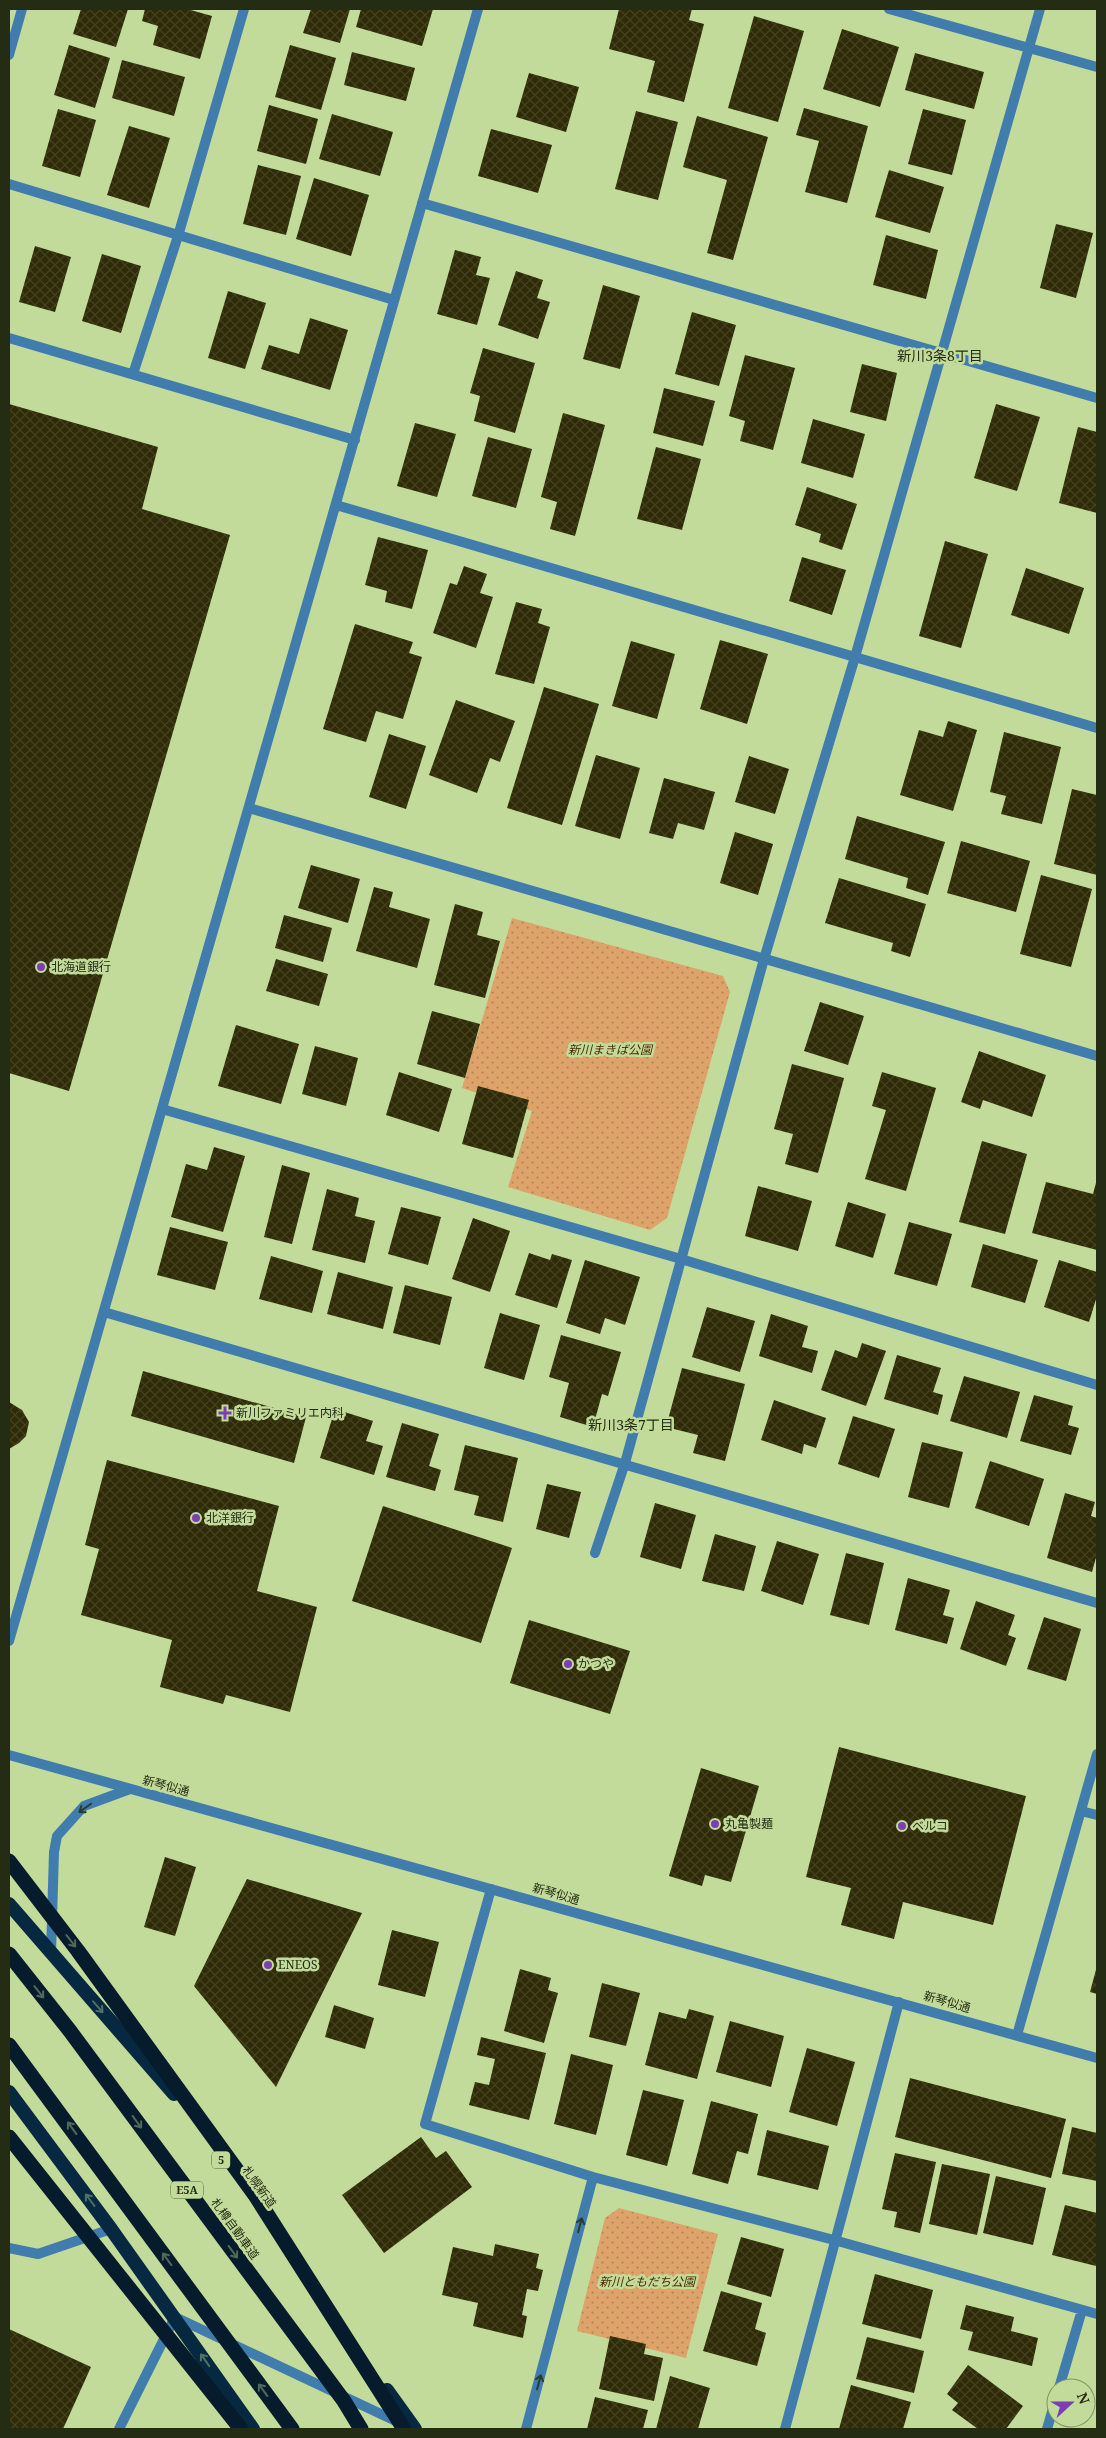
<svg xmlns="http://www.w3.org/2000/svg" width="1106" height="2438" viewBox="0 0 1106 2438" font-family="'Noto Serif','Noto Sans JP',serif">
<defs>
<pattern id="park-dots" width="8" height="8" patternUnits="userSpaceOnUse" patternTransform="scale(1.25)"><rect width="8" height="8" fill="#dea36a"/><path d="M2 2h.1M6 6h.1" fill="none" stroke="#b48556" stroke-width="1.8" stroke-linecap="round"/></pattern>
<pattern id="building-cross-hatch" width="8" height="8" patternUnits="userSpaceOnUse" patternTransform="scale(1.25)"><rect width="8" height="8" fill="#2e2b06"/><path d="M0 0l8 8M0 8l8-8" fill="none" stroke="#434121"/></pattern>
</defs>
<rect width="100%" height="100%" fill="#c3db9a"/>
<!-- park -->
<path fill="url(#park-dots)" d="M512,918L723,976L730,992L667,1218L650,1230L508,1187L532,1111L462,1088Z
M619,2208L718,2234L686,2358L577,2331L605,2218Z"/>
<!-- building -->
<path fill="url(#building-cross-hatch)" d="M81,9H128L116,47L73,34Z
M145,9H187L212,16L200,59L153,45L158,26L142,21Z
M311,9H350L340,43L303,33Z
M361,9H433L422,46L356,27Z
M619,9H692L689,20L704,24L684,102L647,92L655,61L609,49Z
M754,16L804,31L778,122L728,108Z
M842,29L899,47L880,107L823,89Z
M69,45L110,58L95,108L54,95Z
M290,45L336,58L321,110L275,97Z
M352,52L415,68L406,101L344,85Z
M915,53L984,72L974,109L905,90Z
M122,60L185,77L174,116L112,98Z
M529,73L579,87L566,132L516,117Z
M269,105L318,119L306,164L257,151Z
M804,108L868,126L847,203L805,192L819,141L796,135Z
M58,109L96,120L80,177L42,166Z
M923,109L966,120L952,175L908,164Z
M636,111L678,122L658,200L615,189Z
M332,114L393,132L380,176L319,159Z
M697,116L768,137L733,260L707,253L727,180L683,167Z
M129,126L170,138L149,208L107,195Z
M491,129L552,145L538,193L478,176Z
M258,165L301,176L286,235L243,224Z
M889,170L944,187L930,233L875,217Z
M314,178L369,195L351,256L296,239Z
M1056,224L1093,233L1076,298L1040,288Z
M886,235L938,250L926,299L873,285Z
M35,246L71,257L55,312L19,302Z
M455,250L481,257L476,275L490,278L477,325L437,314Z
M102,254L141,266L121,333L82,321Z
M516,271L543,280L537,298L550,302L538,339L498,325Z
M603,285L640,296L620,369L583,359Z
M228,291L266,303L245,369L208,358Z
M692,312L736,325L719,386L675,374Z
M310,318L348,330L330,390L261,369L269,345L299,354Z
M483,348L535,363L515,433L474,421L480,396L470,393Z
M745,355L795,368L773,450L740,441L745,421L729,416Z
M862,364L897,373L886,421L850,412Z
M664,388L715,401L703,446L653,433Z
M9,404L158,447L142,509L230,535L69,1091L9,1073Z
M996,404L1040,417L1017,491L974,478Z
M563,413L605,425L575,536L550,529L557,502L541,497Z
M813,419L865,434L853,478L801,463Z
M415,423L456,434L437,497L397,486Z
M1078,427L1097,432V513L1059,503Z
M488,437L532,449L516,508L472,496Z
M656,447L701,459L682,530L637,519Z
M807,487L857,504L842,550L819,542L821,534L795,525Z
M378,537L428,550L412,609L385,602L387,591L365,585Z
M945,541L988,554L961,648L919,636Z
M802,557L846,570L832,615L789,601Z
M464,566L487,574L480,593L493,597L476,648L433,633L450,583L457,585Z
M1026,568L1084,588L1069,634L1011,615Z
M516,602L542,609L538,623L550,627L534,684L495,674Z
M355,624L413,642L409,653L422,657L403,719L376,711L366,742L323,729Z
M720,640L768,654L747,724L700,709Z
M631,641L675,654L657,719L612,706Z
M544,687L599,704L562,825L507,808Z
M456,700L515,721L500,762L490,758L477,793L429,775Z
M948,721L977,730L953,811L900,795L919,730L943,737Z
M1004,732L1061,747L1042,824L1001,814L1006,796L990,792Z
M389,734L426,746L406,809L369,797Z
M596,755L640,768L620,839L575,826Z
M749,756L789,769L775,814L735,802Z
M664,778L715,792L704,830L678,823L673,839L649,833Z
M1072,789L1097,795V875L1054,864Z
M857,816L945,842L928,895L906,888L908,878L845,859Z
M735,832L773,844L758,895L720,883Z
M961,841L1030,861L1016,912L947,893Z
M311,865L360,879L348,923L298,908Z
M1041,875L1092,889L1071,967L1020,954Z
M839,878L926,904L910,957L891,951L893,943L825,923Z
M374,887L393,892L389,907L430,919L417,968L356,951Z
M455,904L483,912L477,935L500,941L485,998L434,985Z
M284,915L332,928L323,962L275,948Z
M276,959L328,974L319,1006L266,991Z
M820,1002L864,1016L848,1065L804,1051Z
M432,1011L480,1024L465,1078L417,1064Z
M236,1025L299,1044L281,1104L218,1086Z
M315,1046L358,1058L346,1106L302,1094Z
M979,1051L1046,1075L1032,1117L983,1100L980,1109L961,1102Z
M792,1064L844,1078L818,1173L785,1164L793,1134L774,1129Z
M399,1072L452,1089L439,1132L386,1115Z
M882,1072L936,1088L906,1191L865,1179L886,1110L872,1106Z
M478,1086L529,1100L513,1158L462,1144Z
M982,1141L1027,1154L1005,1234L959,1222Z
M214,1147L245,1156L223,1232L171,1217L186,1164L207,1170Z
M282,1165L310,1173L292,1244L264,1237Z
M1097,1179V1250L1032,1233L1046,1182L1093,1194Z
M758,1186L812,1201L798,1251L745,1236Z
M327,1189L359,1198L355,1216L375,1221L365,1263L312,1250Z
M848,1202L886,1214L873,1258L835,1246Z
M401,1207L441,1217L428,1265L388,1254Z
M473,1218L510,1231L490,1292L452,1279Z
M909,1222L952,1234L937,1286L894,1274Z
M170,1227L228,1242L215,1290L157,1275Z
M983,1244L1038,1260L1025,1303L971,1287Z
M529,1253L550,1260L552,1254L572,1260L557,1308L515,1295Z
M271,1256L323,1271L312,1313L259,1299Z
M585,1260L640,1277L625,1325L605,1318L600,1334L566,1323Z
M1059,1260L1097,1272V1296L1089,1322L1044,1307Z
M338,1272L393,1287L383,1329L327,1314Z
M405,1285L452,1297L440,1345L393,1333Z
M707,1307L755,1321L740,1372L692,1357Z
M500,1313L540,1325L524,1380L484,1368Z
M771,1314L808,1326L802,1347L818,1351L812,1373L759,1356Z
M561,1335L621,1352L608,1396L602,1394L593,1427L560,1417L569,1383L549,1377Z
M862,1343L886,1351L866,1406L821,1390L835,1350L857,1358Z
M897,1355L941,1368L933,1392L943,1395L938,1415L884,1399Z
M682,1368L745,1384L725,1461L693,1453L698,1435L666,1427Z
M143,1371L306,1417L294,1463L131,1416Z
M964,1376L1020,1392L1007,1438L950,1421Z
M1034,1395L1073,1406L1068,1425L1079,1428L1071,1455L1020,1441Z
M774,1400L826,1418L816,1448L804,1444L802,1454L761,1440Z
M9,1402L22,1410L29,1422L26,1436L19,1443L9,1449Z
M335,1409L373,1421L366,1441L383,1446L374,1475L320,1458Z
M853,1416L895,1429L879,1478L838,1464Z
M402,1423L439,1434L429,1466L441,1470L435,1491L386,1477Z
M922,1442L963,1452L949,1508L908,1497Z
M465,1445L518,1458L503,1522L474,1515L479,1496L454,1490Z
M107,1460L279,1506L257,1591L317,1607L290,1712L226,1695L223,1704L160,1687L172,1640L81,1615L99,1549L85,1545Z
M990,1461L1044,1479L1029,1526L975,1508Z
M547,1484L581,1492L569,1538L536,1529Z
M1065,1493L1095,1502L1091,1516L1097,1518V1554L1092,1572L1047,1558Z
M655,1503L696,1515L681,1569L640,1557Z
M383,1506L512,1548L481,1643L352,1601Z
M715,1534L756,1546L744,1591L702,1581Z
M777,1541L819,1554L803,1605L761,1591Z
M846,1553L884,1563L869,1625L830,1615Z
M908,1578L950,1590L943,1615L954,1618L947,1644L895,1630Z
M976,1601L1015,1615L1008,1635L1016,1638L1006,1666L960,1649Z
M1044,1617L1081,1629L1066,1681L1027,1669Z
M529,1620L630,1651L610,1714L510,1683Z
M839,1747L1026,1796L993,1925L903,1902L894,1939L841,1925L851,1888L806,1877Z
M701,1768L759,1786L731,1882L705,1875L702,1886L669,1876Z
M165,1857L196,1867L175,1936L144,1927Z
M247,1879L362,1913L276,2087L194,1986Z
M392,1930L439,1942L425,1997L378,1985Z
M1097,1966V1994L1090,1992Z
M520,1969L551,1978L548,1990L558,1993L544,2043L504,2031Z
M602,1983L640,1993L626,2046L589,2037Z
M334,2005L374,2018L365,2049L325,2037Z
M689,2009L714,2016L697,2079L645,2065L659,2012L686,2019Z
M730,2021L784,2036L771,2087L716,2072Z
M481,2037L546,2053L529,2120L469,2105L475,2082L489,2085L495,2059L477,2055Z
M807,2048L855,2062L837,2126L789,2112Z
M571,2054L613,2065L596,2135L554,2124Z
M910,2078L1066,2119L1051,2178L895,2137Z
M643,2090L684,2100L667,2166L626,2155Z
M711,2101L758,2114L748,2154L737,2151L728,2184L692,2174Z
M1072,2127L1097,2133V2181L1062,2174Z
M767,2130L829,2146L818,2190L757,2175Z
M421,2137L436,2158L446,2151L472,2187L384,2253L342,2195Z
M895,2153L936,2162L920,2233L894,2227L897,2212L882,2209Z
M942,2164L990,2174L977,2235L929,2224Z
M996,2176L1046,2188L1033,2245L983,2233Z
M1065,2205L1097,2213L1096,2266L1052,2255Z
M741,2237L784,2249L771,2297L727,2284Z
M495,2244L539,2254L536,2268L543,2270L538,2291L527,2289L522,2315L527,2316L523,2338L473,2326L478,2303L442,2295L453,2247L493,2256Z
M875,2274L933,2290L921,2339L862,2324Z
M721,2291L762,2303L755,2329L766,2333L757,2366L703,2351Z
M966,2305L1014,2317L1011,2331L1038,2338L1032,2366L968,2350L973,2332L960,2329Z
M9,2329L91,2367L63,2429H9Z
M610,2336L646,2344L644,2354L663,2358L654,2401L599,2389Z
M867,2337L924,2351L914,2393L856,2379Z
M968,2365L1023,2406L1006,2429H978L952,2410L958,2403L947,2394Z
M670,2376L710,2388L698,2429H656Z
M851,2385L911,2402L903,2429H839Z
M595,2397L648,2410L643,2429H587Z"/>
<g fill="none" stroke-linecap="round" stroke-linejoin="round">
<!-- minor -->
<path stroke="#417dac" stroke-width="10" d="M889,9L1097,67
M9,55L22,9
M9,184L394,300
M422,203L1097,398
M9,338L355,440
M133,374L178,236L244,9
M336,505L1097,728
M249,808L1097,1056
M162,1109L681,1259L1097,1385
M104,1312L1097,1603
M595,1553L625,1463L764,959L855,657L1040,9
M9,1641L478,9
M1081,1811L1097,1815
M491,1889L425,2124L593,2177L834,2240L1097,2314
M51,1953L54,1852L57,1836L84,1806L130,1789
M1017,2035L1097,1754
M9,2248L38,2254L111,2229
M1059,2388L1082,2310
M119,2429L175,2317L400,2423
M526,2429L593,2177
M785,2429L899,2002
M1047,2429L1056,2398"/>
<!-- tertiary -->
<path stroke="#417dac" stroke-width="10" d="M9,1755L1097,2058"/>
<!-- trunk -->
<path stroke="#062840" stroke-width="14" d="M9,1904L174,2094
M9,2092L111,2229L253,2429
M387,2390L415,2429"/>
<!-- motorway-bridge -->
<path stroke="#061c2c" stroke-width="15" d="M9,1861L78,1951L255,2195L404,2429
M9,1954L70,2031L344,2401L361,2429
M9,2045L292,2429
M9,2137L241,2429"/>
</g>
<!-- one-way arrows -->
<defs><path id="oneway-shaft" d="M-6 0H5M1.5-3L5.5 0L1.5 3" fill="none" stroke-width="1.6" stroke-linecap="round" stroke-linejoin="round" transform="scale(1.25)"/></defs>
<g stroke="#2a3c32">
<use href="#oneway-shaft" transform="translate(85 1808) rotate(145)"/>
<use href="#oneway-shaft" transform="translate(580 2225) rotate(-75)"/>
<use href="#oneway-shaft" transform="translate(539 2382) rotate(-75)"/>
</g>
<g stroke="#526858">
<use href="#oneway-shaft" transform="translate(71 1941) rotate(52)"/>
<use href="#oneway-shaft" transform="translate(39 1992) rotate(52)"/>
<use href="#oneway-shaft" transform="translate(137 2122) rotate(54)"/>
<use href="#oneway-shaft" transform="translate(72 2128) rotate(-126)"/>
<use href="#oneway-shaft" transform="translate(233 2252) rotate(54)"/>
<use href="#oneway-shaft" transform="translate(167 2259) rotate(-126)"/>
<use href="#oneway-shaft" transform="translate(263 2390) rotate(-126)"/>
</g>
<g stroke="#527064">
<use href="#oneway-shaft" transform="translate(98 2007) rotate(49)"/>
<use href="#oneway-shaft" transform="translate(90 2200) rotate(-127)"/>
<use href="#oneway-shaft" transform="translate(205 2360) rotate(-125)"/>
</g>
<!-- markers -->
<g fill="#7b3eb3" stroke="#c3db9a" stroke-width="2">
<circle cx="41" cy="967" r="5"/>
<path d="M222.5 1405.5h5v5h5v5h-5v5h-5v-5h-5v-5h5z"/>
<circle cx="196" cy="1518" r="5"/>
<circle cx="568" cy="1664" r="5"/>
<circle cx="715" cy="1824" r="5"/>
<circle cx="902" cy="1826" r="5"/>
<circle cx="268" cy="1965" r="5"/>
</g>
<g text-anchor="middle" stroke-width="5" stroke-linejoin="round" paint-order="stroke">
<!-- shield labels -->
<g fill="#c3db9a" stroke="#54603c" stroke-width="1">
<rect x="212" y="2151.5" width="18" height="17" rx="4"/>
<rect x="171" y="2181.5" width="32" height="17" rx="4"/>
</g>
<g font-size="11" font-weight="bold" fill="#242c13">
<text x="221" y="2164">5</text>
<text x="187" y="2194">E5A</text>
</g>
<!-- poi labels -->
<g font-size="12" fill="#242c13" stroke="#c3db9a" text-anchor="start">
<text x="51" y="971">北海道銀行</text>
<text x="236" y="1417">新川ファミリエ内科</text>
<text x="206" y="1522">北洋銀行</text>
<text x="578" y="1668">かつや</text>
<text x="725" y="1828">丸亀製麺</text>
<text x="912" y="1830">ベルコ</text>
<text x="278" y="1969">ENEOS</text>
</g>
<!-- park labels -->
<g font-size="12" font-style="italic" fill="#4c2900" stroke="#c3db9a">
<text x="610" y="1054">新川まきば公園</text>
<text x="647" y="2286">新川ともだち公園</text>
</g>
<!-- street labels -->
<g font-size="12" fill="#242c13" stroke="#c3db9a">
<text transform="translate(166 1786) rotate(15)" y="4">新琴似通</text>
<text transform="translate(556 1894) rotate(16)" y="4">新琴似通</text>
<text transform="translate(947 2002) rotate(16)" y="4">新琴似通</text>
<text transform="translate(259 2187) rotate(54)" y="4">札幌新道</text>
<text transform="translate(235 2229) rotate(54)" y="4">札樽自動車道</text>
</g>
<!-- neighbourhood labels -->
<g font-size="14" fill="#242c13" stroke="#c3db9a">
<text x="940" y="361">新川3条8丁目</text>
<text x="631" y="1430">新川3条7丁目</text>
</g>
</g>
<!-- border -->
<rect width="1106" height="2438" fill="none" stroke="#242c13" stroke-width="20"/>
<!-- north arrow -->
<g transform="translate(1071 2403) rotate(69)"><circle r="24" fill="#c3db9a" stroke="#839564"/>
<path d="M0-4L9 19L0 12L-9 19Z" fill="#7b3eb3"/>
<text y="-8" font-size="14" font-weight="bold" text-anchor="middle" fill="#242c13">N</text>
</g>
</svg>
